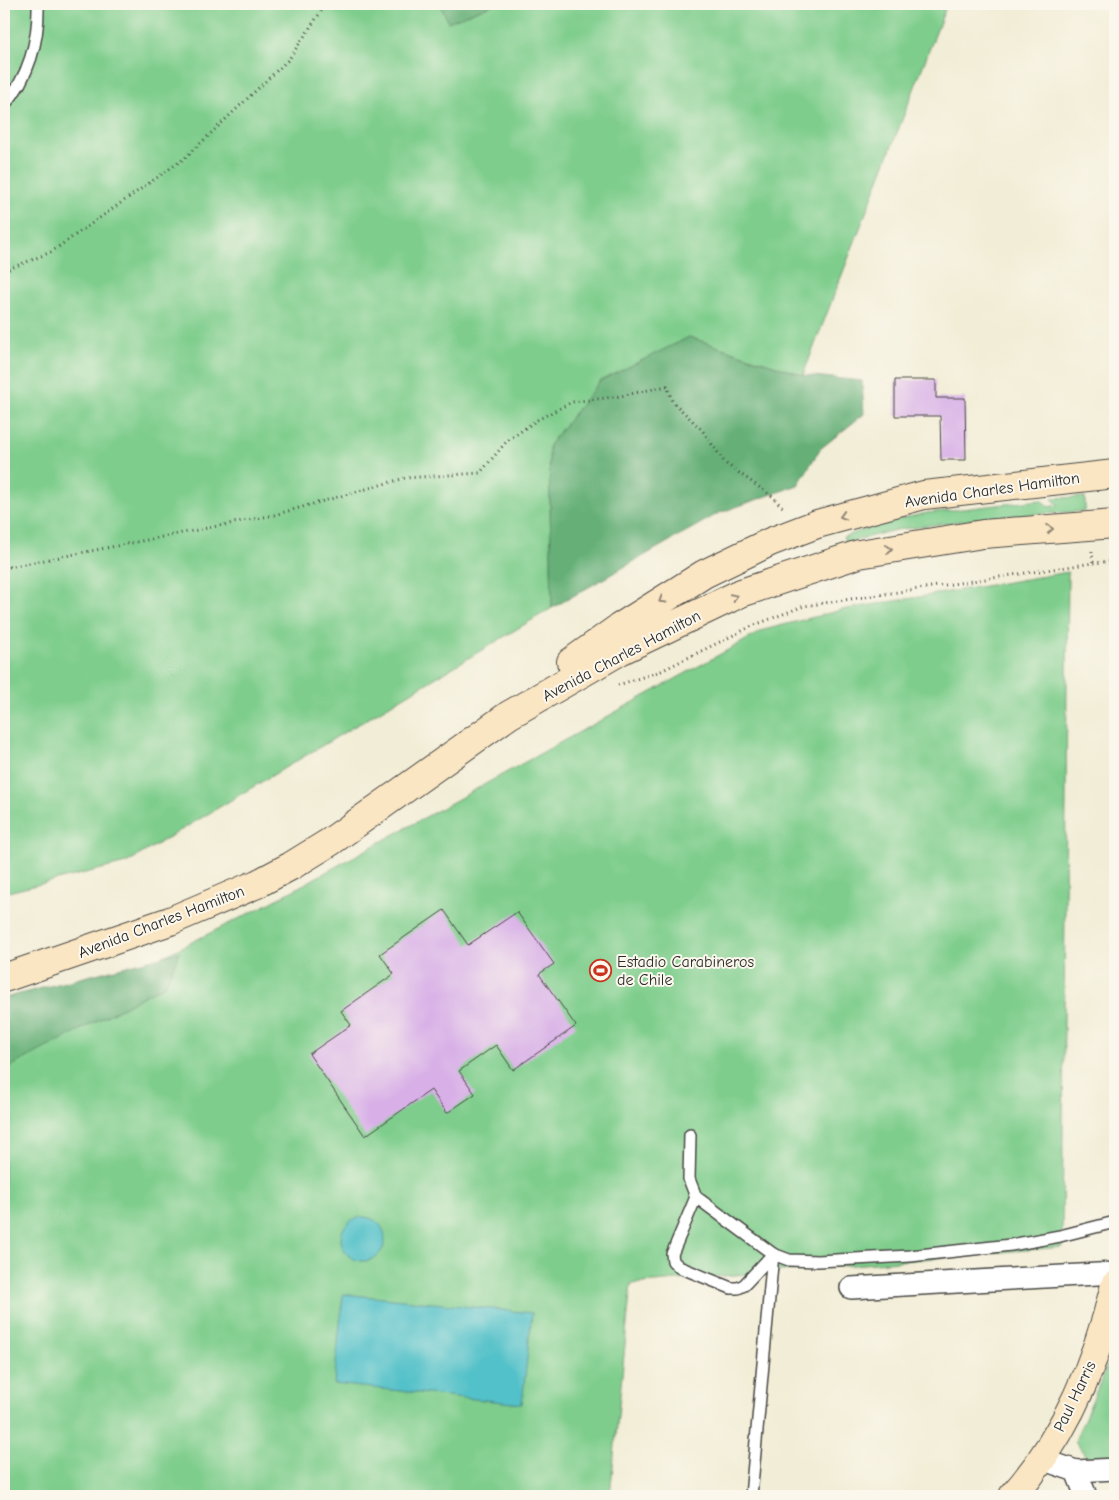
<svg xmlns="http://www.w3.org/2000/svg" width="1119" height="1500" viewBox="0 0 1119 1500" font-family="'Comic Neue',sans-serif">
<rect width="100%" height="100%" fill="#fbf7ec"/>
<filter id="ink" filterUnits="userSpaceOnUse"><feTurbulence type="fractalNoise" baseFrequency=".02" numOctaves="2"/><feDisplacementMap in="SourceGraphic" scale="10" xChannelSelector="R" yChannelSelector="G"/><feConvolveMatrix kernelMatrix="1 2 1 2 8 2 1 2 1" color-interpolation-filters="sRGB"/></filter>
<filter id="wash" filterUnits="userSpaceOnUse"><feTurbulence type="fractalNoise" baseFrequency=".0096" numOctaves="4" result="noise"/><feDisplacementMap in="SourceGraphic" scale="20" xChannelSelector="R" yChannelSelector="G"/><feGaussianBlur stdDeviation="1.12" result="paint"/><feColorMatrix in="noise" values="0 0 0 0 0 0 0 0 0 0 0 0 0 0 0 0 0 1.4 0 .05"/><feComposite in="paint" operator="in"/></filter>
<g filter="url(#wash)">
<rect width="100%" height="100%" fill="#f2edd6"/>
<!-- green -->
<path fill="#7ecd8c" stroke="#547c5c" d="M4,4H947L803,375L689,337L549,445L552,608L126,863L4,893Z
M1085,497V511L993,517L895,530L846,543L843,537L886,522L927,513L1041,500L1049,507L1058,505L1052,498Z
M1068,572L1062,1247L631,1284L610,1496H4V1036L270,903L764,630L841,610Z
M1115,1347V1456L1087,1458L1075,1441Z"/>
<!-- forest -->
<path fill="#66b078" stroke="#486e52" d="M440,4H494L448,22Z
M689,337L803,375L862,381L864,414L820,449L798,485L719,513L552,608L549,445L600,381Z
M180,952L165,985L4,1070V998Z"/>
<!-- water -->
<path fill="#53c1c9" stroke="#3f767a" d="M341 1239a22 22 0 1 1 44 0a22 22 0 1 1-44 0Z
M343,1294L532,1313L522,1404L334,1384Z"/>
<g id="blocks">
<!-- building -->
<path fill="#d8b0e7" d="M895,380H936V398H965L966,460H941L940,416H895Z
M444,910L468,945L517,912L554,964L539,974L576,1026L513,1070L496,1045L459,1071L475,1094L447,1113L431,1090L365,1136L309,1054L351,1025L341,1011L394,974L380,954Z"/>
</g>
</g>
<g filter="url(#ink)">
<use href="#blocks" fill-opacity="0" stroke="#494845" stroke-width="1"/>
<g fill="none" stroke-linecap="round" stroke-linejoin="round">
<defs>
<path id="lane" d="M4,105C29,78 39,40 38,4
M690,1135L689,1179L696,1197L773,1254L789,1260L818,1261L910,1256L1011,1245L1060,1236L1115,1222
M696,1197L672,1254L673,1261L679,1267L731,1288H738L744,1285L773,1254
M751,1496L773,1254"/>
<path id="street" d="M851,1288L1115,1273
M1041,1459L1076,1471L1115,1469
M1076,1471L1086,1496"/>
<path id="secondary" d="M571,662L620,627L704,574L770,542L817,524L924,495L1115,474
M4,978L170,921L257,884L291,866L330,842L509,715L620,651L741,593L859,554L983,534L1115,524
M1013,1496C1065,1437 1097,1361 1115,1285"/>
</defs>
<!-- lane casing -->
<use href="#lane" stroke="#494845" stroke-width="14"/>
<!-- street casing -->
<use href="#street" stroke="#494845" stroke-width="24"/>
<!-- secondary casing -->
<use href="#secondary" stroke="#494845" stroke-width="30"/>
<!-- path -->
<path stroke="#494845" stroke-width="3" stroke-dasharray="1 4" stroke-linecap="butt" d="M4,271L51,252L185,158L289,59L326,4
M1092,551L1093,563
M4,568L274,515L405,478L480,473L507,441L537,420L572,402L621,396L667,386L672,401L702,430L725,463L773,497L781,506L786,508
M618,685L661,671L752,626L804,606L1093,563L1115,561"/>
<!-- lane -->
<use href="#lane" stroke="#fff" stroke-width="11"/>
<!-- street -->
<use href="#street" stroke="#fff" stroke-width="21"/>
<!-- secondary -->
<use href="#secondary" stroke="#fbe6c3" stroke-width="28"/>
</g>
<!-- one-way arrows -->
<defs><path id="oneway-chevron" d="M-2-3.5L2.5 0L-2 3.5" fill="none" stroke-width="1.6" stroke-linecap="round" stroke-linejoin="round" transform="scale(1.25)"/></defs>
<g stroke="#938877">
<use href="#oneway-chevron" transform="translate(843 516) rotate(164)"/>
<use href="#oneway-chevron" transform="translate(1050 529) rotate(-4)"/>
<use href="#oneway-chevron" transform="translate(889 549) rotate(-9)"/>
<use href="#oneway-chevron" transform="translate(734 597) rotate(-26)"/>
<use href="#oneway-chevron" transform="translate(662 600) rotate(148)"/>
</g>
</g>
<!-- icons -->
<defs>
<symbol id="stadium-ring" viewBox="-11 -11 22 22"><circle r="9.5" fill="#fbf7ec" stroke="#c8321e" stroke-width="1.5"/><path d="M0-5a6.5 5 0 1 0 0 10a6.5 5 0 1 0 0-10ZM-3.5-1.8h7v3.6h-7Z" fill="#c8321e"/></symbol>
</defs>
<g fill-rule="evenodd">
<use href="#stadium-ring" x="588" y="958" width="25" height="25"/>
</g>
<g text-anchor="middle" stroke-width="4" stroke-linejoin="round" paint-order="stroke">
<!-- street labels -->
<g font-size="16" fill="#2b2b2b" stroke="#fbf7ec">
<text transform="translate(992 489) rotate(-8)" y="6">Avenida Charles Hamilton</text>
<text transform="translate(621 655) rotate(-28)" y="6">Avenida Charles Hamilton</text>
<text transform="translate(161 921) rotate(-21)" y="6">Avenida Charles Hamilton</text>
<text transform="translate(1074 1396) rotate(-64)" y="6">Paul Harris</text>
</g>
<!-- poi labels -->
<g font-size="16" fill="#2b2b2b" stroke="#fbf7ec" text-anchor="start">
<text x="617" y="967">Estadio Carabineros<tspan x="617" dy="18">de Chile</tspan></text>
</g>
</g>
<!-- margin -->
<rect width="1119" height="1500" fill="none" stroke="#fbf7ec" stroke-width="20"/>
</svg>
